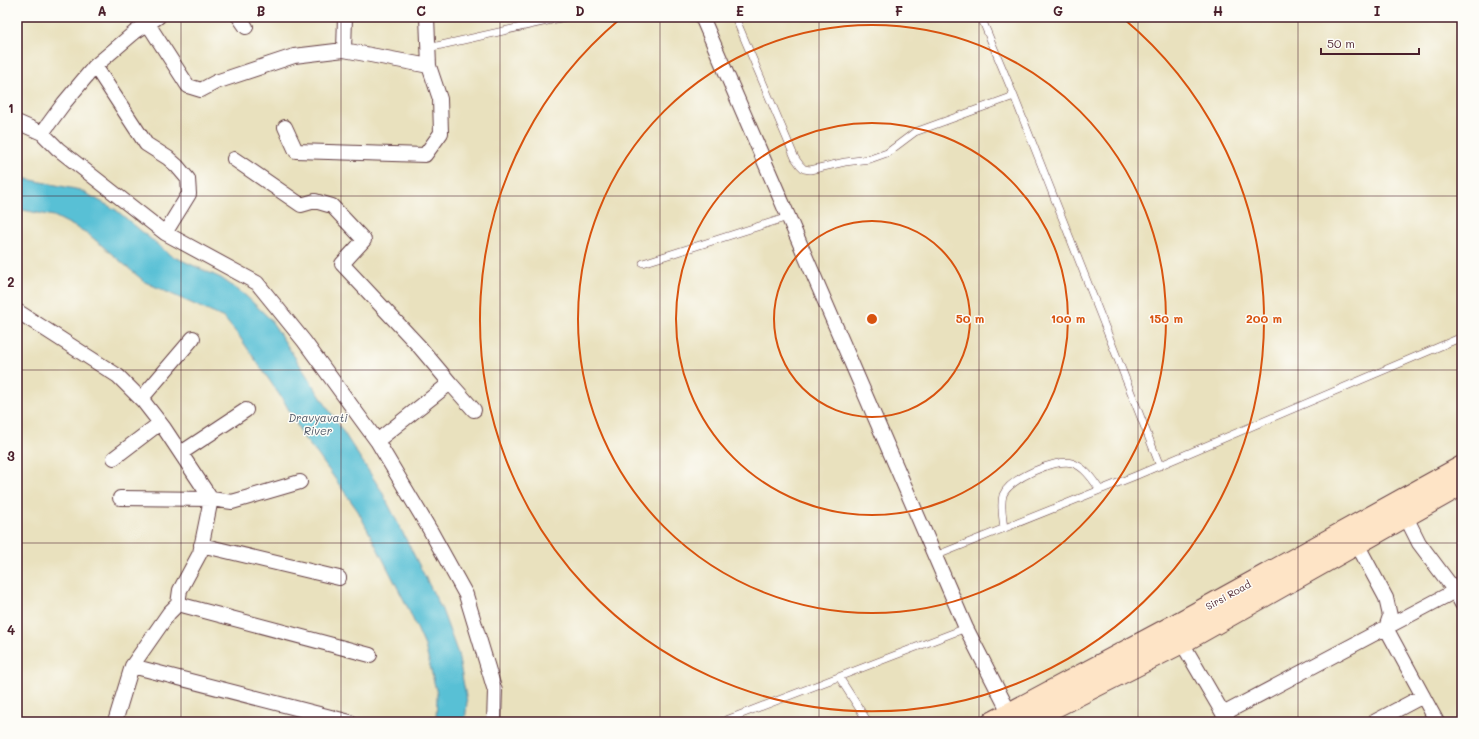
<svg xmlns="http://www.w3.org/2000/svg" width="1479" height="739" viewBox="0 0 1479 739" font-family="Mali,sans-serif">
<rect width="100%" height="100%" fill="#fdfcf7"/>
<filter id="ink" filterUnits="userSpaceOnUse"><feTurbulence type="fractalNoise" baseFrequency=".025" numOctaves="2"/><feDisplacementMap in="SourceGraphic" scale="8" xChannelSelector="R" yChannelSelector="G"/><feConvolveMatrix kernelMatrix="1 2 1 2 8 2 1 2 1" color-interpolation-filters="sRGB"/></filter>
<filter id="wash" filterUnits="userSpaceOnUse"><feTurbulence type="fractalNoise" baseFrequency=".012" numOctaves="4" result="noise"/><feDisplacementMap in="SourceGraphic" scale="16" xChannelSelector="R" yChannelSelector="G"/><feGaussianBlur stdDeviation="0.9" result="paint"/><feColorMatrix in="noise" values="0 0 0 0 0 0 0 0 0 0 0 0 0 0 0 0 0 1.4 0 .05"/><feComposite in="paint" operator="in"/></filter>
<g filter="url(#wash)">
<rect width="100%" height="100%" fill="#e9e1be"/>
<!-- water -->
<path fill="#58c0d5" stroke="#517080" d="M17,177L80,190L116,210L170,255L221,278L245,295L270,319L381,490L442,610L458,654L467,702L465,722H436L437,694L425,646L407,606L358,511L318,455L304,438L285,403L239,336L224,318L145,282L87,233L54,216L17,209Z"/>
</g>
<g filter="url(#ink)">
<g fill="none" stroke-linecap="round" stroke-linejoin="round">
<defs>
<path id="lane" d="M735,17L795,158L800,165L804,169L810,170L845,162L870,159L887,153L915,132L1014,96
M981,17L1014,96L1160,466
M428,48L565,17
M643,263L788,217
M1004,529C1003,518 1000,506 1003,495C1009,479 1056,458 1072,463C1085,467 1093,480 1100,490
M935,556L1135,476L1462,337
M839,677L868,722
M721,722L966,628"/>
<path id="street" d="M239,17L246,27
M345,17L344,50L429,66L427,17
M702,17L966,628L1010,714
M148,24L188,86L201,90L216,82L294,56L344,50
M95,66L146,144L168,158L177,166L188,179L189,194L165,233
M17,122L42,133L64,103L95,66L135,32L158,17
M285,127L296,151L425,155L441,133L440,99L429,66
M42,133L58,149L165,233L257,283L304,341L377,441L430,530L466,595L495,691L494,722
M234,159L301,205L315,201L332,206L364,240L342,264L418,345L450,383L377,441
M17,311L118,376L143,401L164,428L211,499L232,502L300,482
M450,383L474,410
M141,399L193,338
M181,453L246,410
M114,458L160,423
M1357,544L1386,598L1390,616L1386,628L1437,722
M201,545L339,578
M1462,587L1455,591L1462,604
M178,604L370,655
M1178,636L1228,722
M132,666L350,722
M1223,714L1455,591L1419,543L1406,517
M115,722L132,666L169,613L178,604L180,590L200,553L211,499L120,498
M1374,722L1423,696"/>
<path id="secondary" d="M992,722L1172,626L1462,466
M1026,722L1182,643L1462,485"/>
</defs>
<!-- lane casing -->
<use href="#lane" stroke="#623c41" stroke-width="8"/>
<!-- street casing -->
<use href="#street" stroke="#623c41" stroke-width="16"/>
<!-- secondary casing -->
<use href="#secondary" stroke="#623c41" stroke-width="22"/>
<!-- lane -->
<use href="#lane" stroke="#fff" stroke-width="7"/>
<!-- street -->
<use href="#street" stroke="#fff" stroke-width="14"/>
<!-- secondary -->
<use href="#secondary" stroke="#fee4c6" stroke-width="20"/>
</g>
</g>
<!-- grid -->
<path fill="none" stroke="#4a1f2b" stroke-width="1" stroke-opacity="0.55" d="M181,17V722M341,17V722M500,17V722M660,17V722M819,17V722M979,17V722M1138,17V722M1298,17V722M17,196H1462M17,370H1462M17,543H1462"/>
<!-- distance rings -->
<g fill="none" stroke="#d8530f" stroke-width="2">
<circle cx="872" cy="319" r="98"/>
<circle cx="872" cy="319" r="196"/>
<circle cx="872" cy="319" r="294"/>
<path d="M1124 19A392 392 0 1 1 620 19"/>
</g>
<g text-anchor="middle" stroke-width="3" stroke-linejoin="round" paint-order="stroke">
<!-- street labels -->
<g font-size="10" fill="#4a1f2b" stroke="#fdfcf7">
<text transform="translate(1228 595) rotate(-29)" y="4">Sirsi Road</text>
</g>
<!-- water labels -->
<g font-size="11" font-style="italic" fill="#4f5766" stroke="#fdfcf7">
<text x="318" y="422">Dravyavati<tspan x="318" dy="13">River</tspan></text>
</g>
</g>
<circle cx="872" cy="319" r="6" fill="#d8530f" stroke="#fdfcf7" stroke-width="2"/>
<g font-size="12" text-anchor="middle" font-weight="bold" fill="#d8530f" stroke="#fdfcf7" stroke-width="3" stroke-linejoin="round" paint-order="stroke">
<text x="970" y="323">50 m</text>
<text x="1068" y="323">100 m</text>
<text x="1166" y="323">150 m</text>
<text x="1264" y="323">200 m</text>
</g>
<!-- margin -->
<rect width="1479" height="739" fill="none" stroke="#fdfcf7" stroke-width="44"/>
<!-- scale -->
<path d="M1321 48v6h98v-6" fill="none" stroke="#4a1f2b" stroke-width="2"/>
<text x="1327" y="48" font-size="12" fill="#4a1f2b" stroke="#fdfcf7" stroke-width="3" paint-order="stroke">50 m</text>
<rect x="22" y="22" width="1435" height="695" fill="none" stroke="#4a1f2b" stroke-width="1.5"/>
<g font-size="13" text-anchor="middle" font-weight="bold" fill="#4a1f2b">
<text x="102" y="16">A</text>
<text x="261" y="16">B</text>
<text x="421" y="16">C</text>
<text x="580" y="16">D</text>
<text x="740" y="16">E</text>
<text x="899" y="16">F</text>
<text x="1058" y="16">G</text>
<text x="1218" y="16">H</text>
<text x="1377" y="16">I</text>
<text x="11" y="113">1</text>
<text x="11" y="287">2</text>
<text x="11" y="461">3</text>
<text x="11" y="635">4</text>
</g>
</svg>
